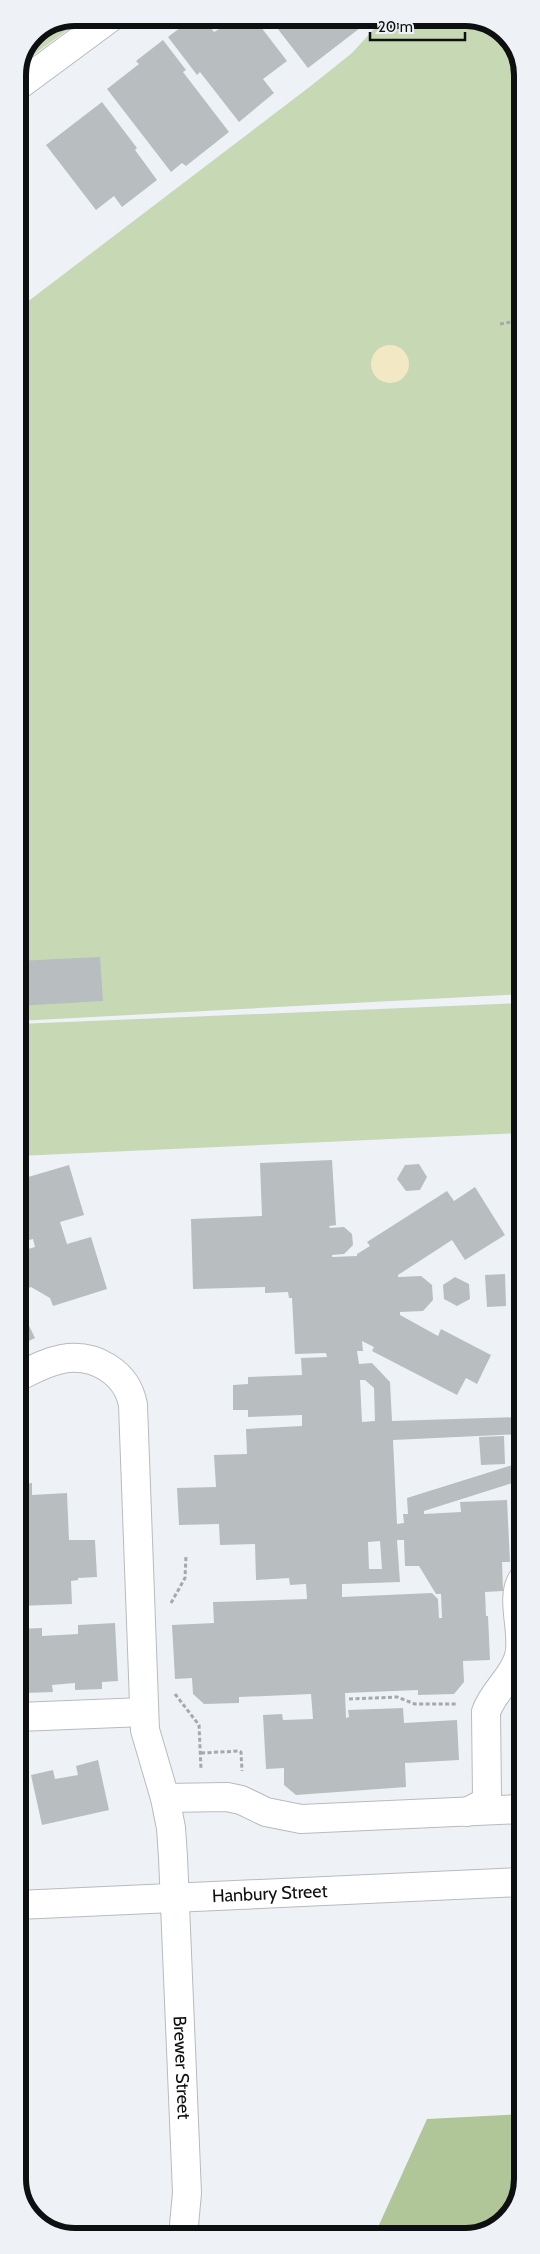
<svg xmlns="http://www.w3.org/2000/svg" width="540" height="2254" viewBox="0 0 540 2254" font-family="Cabin,sans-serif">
<rect width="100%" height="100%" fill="#eef2f6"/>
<!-- green -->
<path fill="#c7d8b5" d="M75,18H84L22,63L35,34Z
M384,18H472L503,32L521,64L522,994L18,1021V309L312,85L352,53Z
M522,1003V1133L18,1156V1024Z"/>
<!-- forest -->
<path fill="#b0c698" d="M522,2114V2179L508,2217L476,2235L374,2236L427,2119Z"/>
<!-- sand -->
<path fill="#f2e8c3" d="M371 364a19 19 0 1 1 38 0a19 19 0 1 1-38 0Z"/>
<!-- building -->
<path fill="#b8bdc0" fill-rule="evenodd" d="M193,18H203L214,32L219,29L211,19L213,18H254L287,61L263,79L274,93L239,122L200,72L197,75L168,37Z
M263,18H373L308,68L274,24L270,26Z
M163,40L186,70L183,72L229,132L186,166L182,163L171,172L107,89L139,64L136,61Z
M102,102L137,148L135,150L157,180L122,207L114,196L96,210L46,145Z
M100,957L103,1001L18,1006V961Z
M332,1160L336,1225L329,1226L330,1228L344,1227L352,1234L353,1245L344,1254L332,1255V1257L357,1256V1254L370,1246L367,1242L447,1191L454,1201L475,1187L505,1235L465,1260L452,1240L398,1275V1277L421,1276L432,1285L433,1300L423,1311L400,1312V1315L438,1336L441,1329L491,1355L477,1384L466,1378L457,1395L372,1351L374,1347L362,1341L363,1351H357L359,1364L372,1363L390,1382L392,1421L522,1417V1434L393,1440L397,1524L404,1523L403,1514H408L407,1498L522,1462V1480L424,1511V1514L461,1512L460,1502L507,1500L510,1562H502L503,1591L485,1592L486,1616H488L490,1660L463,1661L464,1682L454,1694L418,1695V1690L345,1693L346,1718L349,1717L348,1710L403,1708L404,1723L457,1720L459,1760L405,1763L406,1787L296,1795L284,1785V1768L266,1769L263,1715L282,1714L283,1720L313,1719L311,1694L239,1697V1703L204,1704L193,1694L192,1678L175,1679L172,1625L214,1623L213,1602L307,1599L306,1584L290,1585L289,1578L256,1580L255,1544L220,1545L219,1524L179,1525L177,1488L216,1487L214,1455L247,1454L246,1429L302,1426V1415L248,1417V1410H233V1385L248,1384V1377L302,1375L301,1358L327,1357L326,1353L295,1354L292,1298H289L288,1292L265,1293V1287L193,1289L191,1219L262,1216L260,1163ZM360,1380H365L374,1388L375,1421L362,1422ZM397,1540H404L405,1566H419L436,1594H441L442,1618H439L438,1599L432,1593L342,1597V1584L400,1582ZM380,1541L382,1569H369L368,1542Z
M516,1160H522V1294L517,1216Z
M419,1164L427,1177L420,1190L406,1191L397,1179L405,1165Z
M69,1165L84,1215L60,1222L67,1244L91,1237L107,1289L53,1306L50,1298L31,1287L26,1289L18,1264V1252L35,1247L33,1239L18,1243V1180Z
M505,1274L506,1306L487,1307L485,1275Z
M455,1277L469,1284L470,1299L457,1306L444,1299L443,1285Z
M18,1303L35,1338L18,1346Z
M504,1436L505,1464L481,1465L479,1437Z
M32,1483V1495L67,1493L69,1540H95L97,1577L78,1578V1580L71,1581L72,1604L18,1606V1484Z
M115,1623L118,1681L102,1682V1689L75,1690V1683L52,1685L53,1692L25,1693V1687H18V1629L42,1628V1636L78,1634V1625Z
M98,1760L109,1810L42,1825L31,1775L53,1770L55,1779L78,1775L76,1766Z"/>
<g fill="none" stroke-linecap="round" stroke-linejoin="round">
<defs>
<g id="minor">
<path d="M18,86L110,18"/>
<path id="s1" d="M18,1377C32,1370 46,1362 62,1359C94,1353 127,1372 133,1405L145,1730L165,1798L171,1828L173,1857L187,2193L183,2236"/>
<path d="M18,1717L144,1712"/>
<path d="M165,1798L227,1797L241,1800L266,1812L301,1819L522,1809"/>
<path d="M467,1812L484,1803L487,1796L486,1712C493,1691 514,1677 519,1656C525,1634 510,1598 522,1580"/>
<path id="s2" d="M18,1905L522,1882"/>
</g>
</defs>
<!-- minor casing -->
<use href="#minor" stroke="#b7bbbf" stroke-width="30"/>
<!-- path -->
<path stroke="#a5a9ac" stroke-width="3" stroke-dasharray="4 2.5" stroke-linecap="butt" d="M500,324L522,320
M18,810L26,809
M171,1603L185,1578L186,1556
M175,1694L199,1725L201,1769
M349,1699L397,1697L415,1704H457
M201,1753L239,1751L241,1752L242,1771"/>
<!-- minor -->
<use href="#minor" stroke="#fff" stroke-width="28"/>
</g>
<g text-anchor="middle" stroke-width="4" stroke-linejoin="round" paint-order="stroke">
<!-- street labels -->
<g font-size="18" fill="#0d0f10" stroke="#eef2f6">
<text dy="6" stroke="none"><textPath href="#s2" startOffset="252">Hanbury Street</textPath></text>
<text dy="6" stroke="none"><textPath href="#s1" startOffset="808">Brewer Street</textPath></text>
</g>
</g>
<!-- crop -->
<path d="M0 0H540V2254H0ZM75 26H465A49 49 0 0 1 514 75V2179A49 49 0 0 1 465 2228H75A49 49 0 0 1 26 2179V75A49 49 0 0 1 75 26Z" fill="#eef2f6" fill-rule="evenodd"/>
<path fill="none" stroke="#0d0f10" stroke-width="6" d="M75 26H465A49 49 0 0 1 514 75V2179A49 49 0 0 1 465 2228H75A49 49 0 0 1 26 2179V75A49 49 0 0 1 75 26Z"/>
<!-- scale -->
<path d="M370 32v8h95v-8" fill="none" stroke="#0d0f10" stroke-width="2.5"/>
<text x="378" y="32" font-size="15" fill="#0d0f10" stroke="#eef2f6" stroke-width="4" paint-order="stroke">20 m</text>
</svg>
